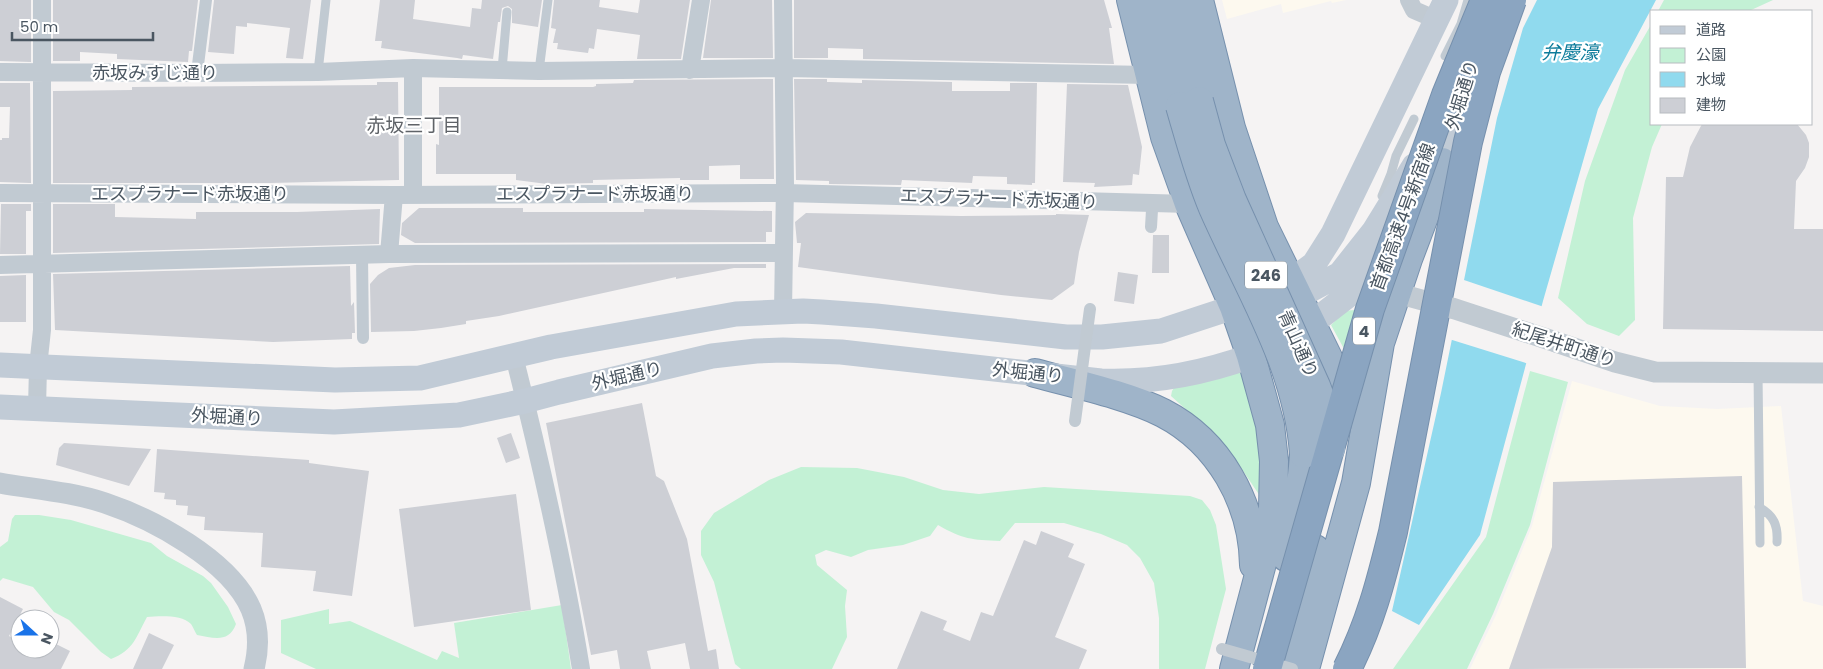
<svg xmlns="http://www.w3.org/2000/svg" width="1823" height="669" viewBox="0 0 1823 669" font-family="Poppins,'Noto Sans JP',sans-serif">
<rect width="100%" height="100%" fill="#f5f3f3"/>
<!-- commercial -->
<path fill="#fdf9ef" d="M1222,0H1346L1332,3L1331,1L1283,13L1281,4L1227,19Z
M1572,381L1660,406L1717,409L1781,406L1803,601L1823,606V669H1470L1496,615L1532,526Z"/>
<!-- green -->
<path fill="#c3f1d5" d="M1664,0H1773L1749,11H1658Z
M1652,23V124H1662L1652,147L1633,218L1635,320L1619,336L1587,324L1558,298L1585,181L1625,70Z
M1354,310L1376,317L1360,378L1331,325L1345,311Z
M1239,371L1241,373L1256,415L1263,468L1260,496L1237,462L1210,431L1171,396L1172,391L1175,386Z
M1530,371L1568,382L1530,525L1493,614L1467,669H1393L1486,537Z
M801,467L857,468L904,477L943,490L979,494L1044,487L1190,496L1202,500L1210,510L1216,525L1226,589L1205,669H1159V618L1154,583L1140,558L1127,545L1101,534L1064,523H1015L1000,541C972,540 962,539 938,525L930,536L903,545L868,550L851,557L826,550L815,555L817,565L847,590L845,606L847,637L832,669H741L735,664L714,582L701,555V531L714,513L769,480Z
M15,515H39L71,520L151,543L167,556L203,576L211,583L228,607L236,624C229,643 214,638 197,635C195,632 193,627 191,624C182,614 158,616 147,617C136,637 134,650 111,659L101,652L69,620L54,612L33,587L3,578L0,581V547L8,541L12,519Z
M562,605L571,669H316L281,653V620L329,609V624L350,621L437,660L442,651L459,658L454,623Z"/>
<!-- water -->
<path fill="#90daee" d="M1537,0H1656L1598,109L1543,301L1480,535L1419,625L1392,611L1441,393L1497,118L1523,28Z"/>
<!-- pier -->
<path fill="#f5f3f3" d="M1461,279L1544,307L1529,364L1449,339Z"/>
<!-- building -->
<path fill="#cdcfd5" d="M0,0H31V62L0,61Z
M53,0H198L192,51H189L188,62L117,59V54L80,52V61H53Z
M214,0H311L303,59L286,58L290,28L247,23V27L236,26L234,54L208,52Z
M380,0H415L413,19L470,27L472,8L481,9L482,0H542L538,27L512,23V9L508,6L502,8L500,22H498L493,59L463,55L462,59L457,58L381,48L382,41H375Z
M554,0H600L599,7L638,13L640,0H690L681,59H637L640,35L597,29L594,49L589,48L588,53L557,49L558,43H553L556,29L551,28Z
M711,0H772L773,58H703Z
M794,0H1104L1112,28H1109L1114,64L863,59V49L828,48V58H794Z
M773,79L774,179H740V165L709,166V180H680V178L593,180V183L547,184L516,180V174H436V144L439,145V87H593L596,86V84L633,83L634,80Z
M794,79H827V82H829L862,83V80L952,82V91H1010V83H1037L1035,183H1032V185L1007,184V177L973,176L972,183L902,180L901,185L829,184V181L796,180Z
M377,82H398L399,180L270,183H53V91L132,90V87L377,85Z
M0,83H30L31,183L0,182V140H2V138H9L10,107H0Z
M1067,84L1128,85L1142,147L1139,175L1133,174L1132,185L1094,187L1095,183L1063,182Z
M1702,124H1797L1806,135L1809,143V157L1805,168L1796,181L1794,229H1823V331L1663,329L1666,177H1683L1690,147Z
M1,204H31V211H26V254H0Z
M53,204H115V217L196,219V212H297L380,209L379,244L53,253Z
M419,208H523V212H644V209L772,211V232H766V242L415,243L401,235L402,223Z
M806,213L961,216L1056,215V214L1089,215L1079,252L1074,284L1052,300L1001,295L798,267L801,243H797L795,222Z
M1153,235H1169V273H1152Z
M766,264V268H734L676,279V277L499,316L466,321V324L441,328L414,331L371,332L370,284L378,275L389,268L415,265Z
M350,266L351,306L354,302L355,333H352V339L273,342L55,330L53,274Z
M1118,272L1138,275L1134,304L1114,301Z
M26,275V322H0V276Z
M642,403L656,476L664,481L687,539L708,651L716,649L719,669H690L685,643L647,651L651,669H620L617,650L591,655L546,423Z
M511,433L520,458L506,463L497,438Z
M64,443L151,449L129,486L56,465L59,448Z
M157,449L309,460V463L369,471L352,596L313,591L316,571L261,567L263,533L204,530L205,517L187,515L188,506L176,505V500L164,499L165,493L154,492Z
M1742,476L1746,668L1509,669L1552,547L1553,482Z
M516,494L531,610L414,627L399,509Z
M1041,531L1074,544L1068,557L1085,564L1055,637L1087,650L1079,669H897L921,611L947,621L943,630L970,641L981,612L993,616L1024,540L1036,545Z
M0,597L23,609L9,636L20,642V649H50V641L70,651L61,669H0Z
M149,633L174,645L162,669H133Z"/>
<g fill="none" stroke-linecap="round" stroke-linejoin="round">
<defs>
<path id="trunk" d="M1131,0L1165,137L1189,204L1234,307L1251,356L1270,425L1274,461L1273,509L1265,552L1234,669
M1154,0L1180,106
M1174,0L1199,101
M1199,0L1231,128L1264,227L1337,376L1350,410
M1035,373C1075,384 1127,395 1163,413C1219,442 1253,502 1254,565
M1286,557C1295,522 1302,489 1304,454
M1282,669L1315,549
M1305,669L1356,483L1380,343L1408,259L1433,193L1442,162"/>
</defs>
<!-- trunk casing -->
<use href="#trunk" stroke="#7690ad" stroke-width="30"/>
<!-- service -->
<path stroke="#c1cad2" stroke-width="9" d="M1445,56L1461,24L1468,0
M502,70L507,12
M539,71L548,0
M318,72L326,0
M1382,196L1391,174L1396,156L1414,119
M1758,373L1760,543
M1759,507C1774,516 1778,525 1777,542"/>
<!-- pedestrian -->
<path stroke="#c1cad2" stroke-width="12" d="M197,73L206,0
M1151,227L1152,210
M362,255L363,338"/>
<!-- minor -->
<path stroke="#c1cad2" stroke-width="18" d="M783,0L785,184L783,312
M1409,0L1414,10L1437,20
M690,70L701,0
M0,72L197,73L318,72L413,68L539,71L785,68L1148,75
M0,193L394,195L785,193L1189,204
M413,194V68
M389,254L394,195
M0,265L389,254L783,253
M514,356C540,459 564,564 581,669
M37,408L38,367L42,330V0"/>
<!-- tertiary -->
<path stroke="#c1cad2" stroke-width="21" d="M1382,289L1451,308
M1556,342L1615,362L1655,372L1823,373
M0,483C35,489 72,492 105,503C153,519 230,560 251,609C259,628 259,649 254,669"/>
<!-- secondary -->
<path stroke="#c1cbd6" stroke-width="25" d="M1432,178L1442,162L1455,113L1471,63
M1291,281L1314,264L1333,234L1446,0
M1299,296L1340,274L1374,231L1414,166
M1311,324L1364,283L1386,256
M0,365L335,380L420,378L551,347L736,314L803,311L822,312L876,316L1066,337H1102L1161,331L1234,307
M0,407L334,422L459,415L525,401L559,392L712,356L756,351L783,350L841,352L1101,381C1154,383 1201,374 1251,356"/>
<!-- trunk -->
<use href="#trunk" stroke="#9fb4c9" stroke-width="28"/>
<defs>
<path id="trunk-bridge" d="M1199,101L1211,145L1232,200L1316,386L1324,407L1331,449
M1180,106C1190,140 1199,175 1213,208C1248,288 1298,365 1304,454"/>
<path id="motorway-bridge" d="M1267,669L1370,309L1446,95L1485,0
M1347,669C1370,624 1381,581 1393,532L1468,142L1486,72L1512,0"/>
</defs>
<!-- trunk-bridge casing -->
<use href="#trunk-bridge" stroke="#7690ad" stroke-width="30" stroke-linecap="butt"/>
<!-- motorway-bridge casing -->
<use href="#motorway-bridge" stroke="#7690ad" stroke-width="30" stroke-linecap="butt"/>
<!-- pedestrian-bridge -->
<path stroke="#c1cad2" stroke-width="12" d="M1075,421L1090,309
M1222,649L1292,669"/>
<!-- tertiary-bridge -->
<path stroke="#c1cad2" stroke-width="21" d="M1452,308L1556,342"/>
<!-- trunk-bridge -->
<use href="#trunk-bridge" stroke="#9fb4c9" stroke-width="28"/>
<!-- motorway-bridge -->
<use href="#motorway-bridge" stroke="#8ba5c1" stroke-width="28"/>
</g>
<g text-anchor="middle" stroke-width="4.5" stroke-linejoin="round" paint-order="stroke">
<!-- shield labels -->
<g fill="#fff" stroke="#808990" stroke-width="1">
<rect x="1245" y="261.5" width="42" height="27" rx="4"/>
<rect x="1353" y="317.5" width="22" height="27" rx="4"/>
</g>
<g font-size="16" font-weight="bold" fill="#4a5661">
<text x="1266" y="281">246</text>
<text x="1364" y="337">4</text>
</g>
<!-- street labels -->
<g font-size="18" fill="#4a5661" stroke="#fff">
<text x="155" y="79">赤坂みすじ通り</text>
<text transform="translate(1462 95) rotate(-73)" y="6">外堀通り</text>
<text x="190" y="200">エスプラナード赤坂通り</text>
<text x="595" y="200">エスプラナード赤坂通り</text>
<text transform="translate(999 199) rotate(2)" y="6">エスプラナード赤坂通り</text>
<text transform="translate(1403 217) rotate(-70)" y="6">首都高速4号新宿線</text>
<text transform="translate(1298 344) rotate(66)" y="6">青山通り</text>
<text transform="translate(1564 345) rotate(18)" y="6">紀尾井町通り</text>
<text transform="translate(1028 373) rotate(6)" y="6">外堀通り</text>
<text transform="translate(627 376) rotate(-13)" y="6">外堀通り</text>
<text transform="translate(227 417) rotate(3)" y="6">外堀通り</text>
</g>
<!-- water labels -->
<g font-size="19" font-style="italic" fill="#0c7c9b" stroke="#fff">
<text x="1570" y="59">弁慶濠</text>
</g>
<!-- neighbourhood labels -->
<g font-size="19" fill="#5f6368" stroke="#fff">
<text x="414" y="132">赤坂三丁目</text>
</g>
</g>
<!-- legend -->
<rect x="1650" y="10" width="162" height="115" fill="#ffffff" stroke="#b7bbc0"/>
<rect x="1660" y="26" width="25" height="8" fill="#c1cbd6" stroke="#b7bbc0"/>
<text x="1696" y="35" font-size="15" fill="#4a5661">道路</text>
<rect x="1660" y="48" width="25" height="15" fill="#c3f1d5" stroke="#b7bbc0"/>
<text x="1696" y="60" font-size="15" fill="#4a5661">公園</text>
<rect x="1660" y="72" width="25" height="15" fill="#90daee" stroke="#b7bbc0"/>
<text x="1696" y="85" font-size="15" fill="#4a5661">水域</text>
<rect x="1660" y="98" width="25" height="15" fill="#cdcfd5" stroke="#b7bbc0"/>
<text x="1696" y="110" font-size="15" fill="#4a5661">建物</text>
<!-- north arrow -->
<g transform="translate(35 634) rotate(111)"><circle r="24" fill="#ffffff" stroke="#b7bbc0"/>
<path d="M0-4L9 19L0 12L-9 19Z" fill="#1a73e8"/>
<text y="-8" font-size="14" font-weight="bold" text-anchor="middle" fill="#4a5661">N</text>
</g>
<!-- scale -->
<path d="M12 32v8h141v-8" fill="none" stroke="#4a5661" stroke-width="2.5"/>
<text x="20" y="32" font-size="15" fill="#4a5661" stroke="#ffffff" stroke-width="4" paint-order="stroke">50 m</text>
</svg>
